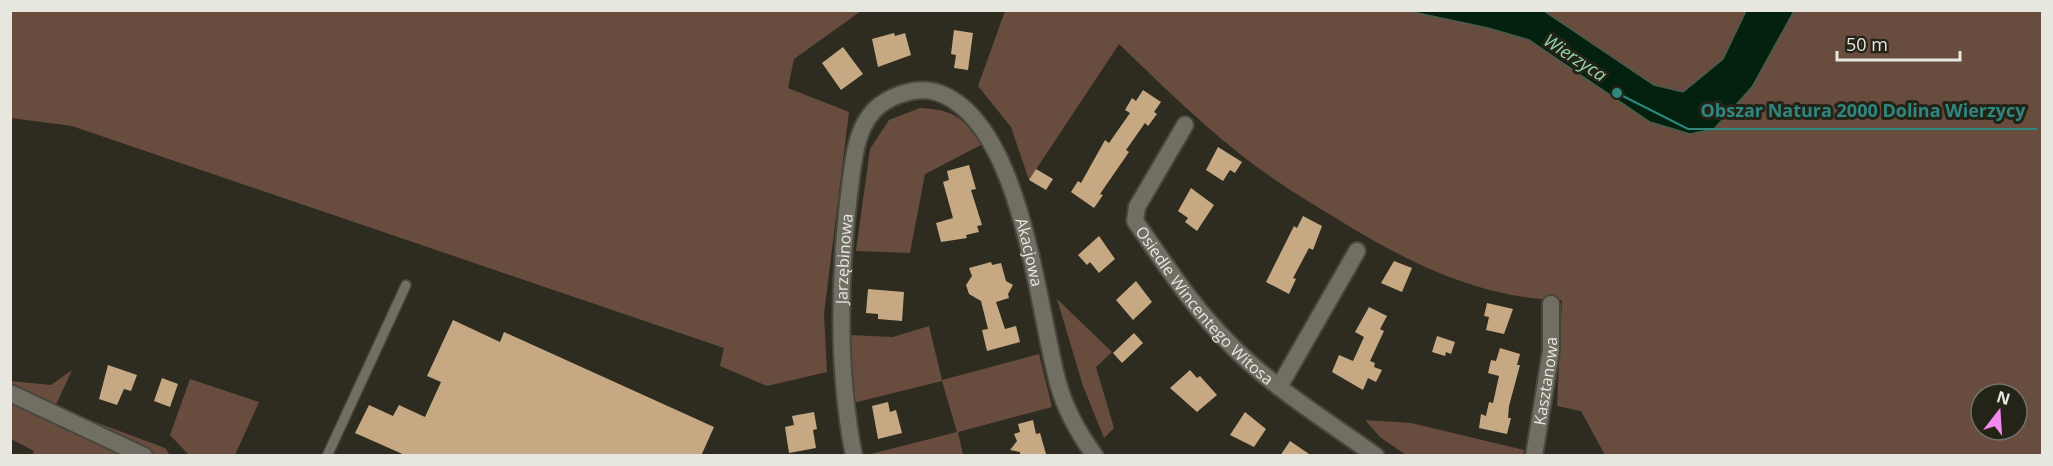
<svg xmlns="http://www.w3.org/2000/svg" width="2053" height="466" viewBox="0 0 2053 466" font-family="'Open Sans',sans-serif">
<rect width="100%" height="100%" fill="#2e2c21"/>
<!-- green -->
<path fill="#684d3f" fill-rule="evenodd" d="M11,10L861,11L794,59L788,88L849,112L824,314L827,372L767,386L720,366L724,348L72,126L11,118Z
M1005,11H2042V455H1605L1581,411L1557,406L1562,300C1480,299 1407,262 1339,220C1318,207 1297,195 1277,181C1219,142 1169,92 1119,44L1029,180L1011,127L978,86ZM1981,394H2017V430H1981Z
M920,108C953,110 963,116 981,145L925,174L910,253L856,251L870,149L889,120Z
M1057,299L1112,352L1096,367L1114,428L1104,438L1083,386Z
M929,326L942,380L1039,354L1052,407L958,432L963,455H867L957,432L942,381L853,403L849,335L893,337Z
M72,370L55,407L165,448L170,455H32L34,451L11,439L10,381L51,385Z
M190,379L259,402L235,455H189L170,435Z
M1365,420L1411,423L1524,450L1523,456L1406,455L1380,437Z"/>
<!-- water -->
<path fill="#04210f" stroke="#485c4d" stroke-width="1.5" d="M1408,11H1544L1654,85L1683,92L1723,59L1746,11H1794L1752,87L1714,129L1690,134L1650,122L1529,40L1488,28Z"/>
<!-- building -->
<path fill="#c6a982" d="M954,30L973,33L968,70L954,68L956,55L951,54Z
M894,33L895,36L905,33L911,55L878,67L872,39Z
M843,47L863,74L841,90L822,63Z
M1143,90L1161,102L1154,112L1157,114L1148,126L1145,123L1126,150L1129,152L1100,194L1103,195L1094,208L1071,192L1078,181L1081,183L1105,140L1109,143L1130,113L1125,110L1132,98L1136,101Z
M1218,147L1242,162L1235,173L1230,170L1223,181L1206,170Z
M969,165L976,189L971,190L982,225L977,226L979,232L966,235L967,238L941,242L936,223L953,218L943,182L949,180L947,171Z
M1036,169L1053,179L1046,190L1029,180Z
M1191,188L1214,205L1197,231L1185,222L1188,218L1178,211Z
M1303,216L1322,226L1313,250L1309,248L1293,278L1296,279L1289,294L1266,282L1294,226L1297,228Z
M1099,236L1115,259L1099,273L1090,262L1087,265L1078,255Z
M1394,261L1412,268L1402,292L1381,283Z
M991,262L992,265L1001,263L1006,281L1013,285L1008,294L1009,298L996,302L1005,329L1016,326L1020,342L987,351L982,330L988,329L981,301L969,294L966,285L972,276L969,268Z
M1136,281L1152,302L1133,320L1116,300Z
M868,289L904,292L902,321L878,319V314L866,313Z
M1487,303L1513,309L1504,334L1486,330L1489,317L1484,316Z
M1369,307L1387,316L1380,329L1384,331L1370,361L1375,363L1374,367L1382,370L1376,382L1368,378L1363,390L1332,372L1339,355L1353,361L1364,337L1355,332Z
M453,320L500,342L504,332L714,427L701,456H407L355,433L369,405L393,416L399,405L425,417L441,382L427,376Z
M1134,333L1143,343L1122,363L1113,353Z
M1437,336L1455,342L1451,354L1446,352L1445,356L1432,352Z
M1500,348L1520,354L1517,365H1520L1509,406L1508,418H1511L1507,434L1479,428L1481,414L1486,416L1489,402L1493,403L1499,376L1488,373L1491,360L1496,361Z
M108,365L137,375L131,391L124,389L117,405L99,399Z
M1190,370L1197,378L1200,376L1217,395L1197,412L1170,388Z
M162,378L178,384L170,407L154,401Z
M888,402L890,412L896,410L902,433L878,439L872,406Z
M814,412L817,429L813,430L816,448L789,453L785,427L794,425L792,416Z
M1245,412L1266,429L1254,447L1230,435Z
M1033,420L1036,434L1040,433L1046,454L1020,456V452L1010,450L1017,441L1014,434L1020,432L1018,424Z
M1290,441L1312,456H1280Z"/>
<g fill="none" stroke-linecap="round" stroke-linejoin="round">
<defs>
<path id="service" d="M327,456L406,285"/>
<g id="minor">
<path id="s1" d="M1185,125L1137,207L1135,221C1164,262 1191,305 1227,341C1270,386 1326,420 1376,456"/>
<path d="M1279,387L1357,251"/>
<path d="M10,393L144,456"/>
<path id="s2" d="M854,456C836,365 839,270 851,179C854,154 858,122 880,105C895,94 917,87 936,92C1022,119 1037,307 1058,383C1065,409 1079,434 1095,456"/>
<path id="s3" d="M1534,456L1551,351V304"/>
</g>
</defs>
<!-- service casing -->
<use href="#service" stroke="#48473d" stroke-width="12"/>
<!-- minor casing -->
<use href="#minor" stroke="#48473d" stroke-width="20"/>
<!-- service -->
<use href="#service" stroke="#716f63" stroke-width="9"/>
<!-- minor -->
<use href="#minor" stroke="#716f63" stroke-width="16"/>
</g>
<g text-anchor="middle" stroke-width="6" stroke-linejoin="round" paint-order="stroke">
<!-- street labels -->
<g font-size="16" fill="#e7e6df" stroke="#242318">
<text dy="6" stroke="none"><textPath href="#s2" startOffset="612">Akacjowa</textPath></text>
<text dy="6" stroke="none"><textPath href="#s2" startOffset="198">Jarzębinowa</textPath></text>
<text dy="6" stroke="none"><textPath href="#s1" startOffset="219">Osiedle Wincentego Witosa</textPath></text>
<text dy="6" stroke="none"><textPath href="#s3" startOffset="76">Kasztanowa</textPath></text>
</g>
<!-- water labels -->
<g font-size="18" font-style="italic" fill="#95d6a8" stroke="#242318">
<text transform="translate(1575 58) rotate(33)" y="6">Wierzyca</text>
</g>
</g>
<!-- callouts -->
<path fill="none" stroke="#2f877f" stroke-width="2" d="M1617 93L1688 129H2037"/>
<circle fill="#2f877f" stroke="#242318" stroke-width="2" cx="1617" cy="93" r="6"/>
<g font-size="18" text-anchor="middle" font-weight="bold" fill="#2f877f" stroke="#242318" stroke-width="6" stroke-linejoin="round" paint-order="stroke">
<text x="1863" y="117">Obszar Natura 2000 Dolina Wierzycy</text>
</g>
<!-- border -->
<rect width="2053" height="466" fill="none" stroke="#e7e6df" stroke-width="24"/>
<!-- north arrow -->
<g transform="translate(1999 412) rotate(17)"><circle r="28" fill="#242318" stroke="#727168" stroke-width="1.5"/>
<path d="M0-4.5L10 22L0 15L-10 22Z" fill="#f589ee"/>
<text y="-9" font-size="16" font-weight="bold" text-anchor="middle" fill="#e7e6df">N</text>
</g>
<!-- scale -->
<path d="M1837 51v9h123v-9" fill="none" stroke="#e7e6df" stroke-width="3"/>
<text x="1846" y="51" font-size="18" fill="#e7e6df" stroke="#242318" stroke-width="4.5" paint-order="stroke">50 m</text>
</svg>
